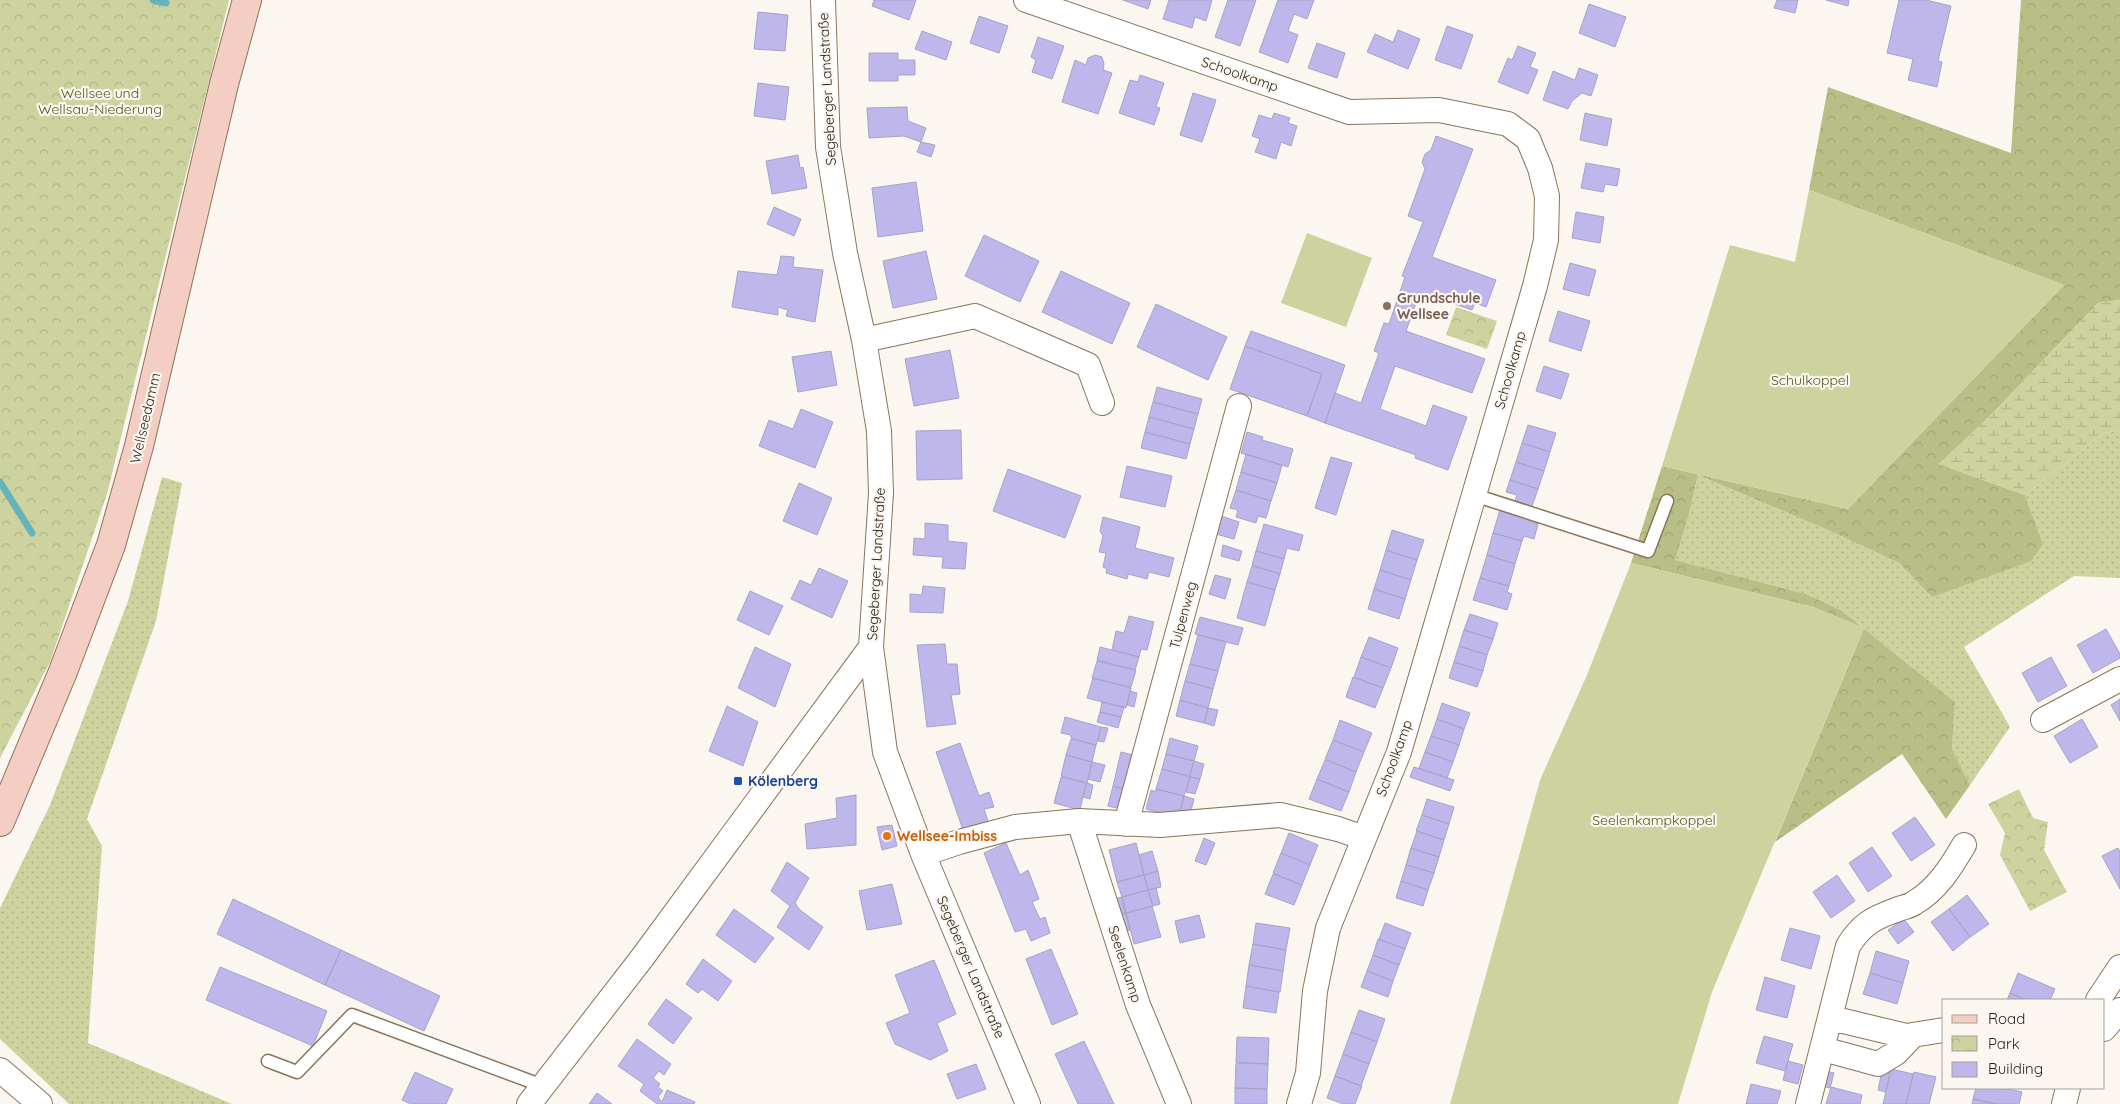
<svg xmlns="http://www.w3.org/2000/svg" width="2120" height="1104" viewBox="0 0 2120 1104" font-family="Quicksand,sans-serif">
<defs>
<pattern id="grass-dots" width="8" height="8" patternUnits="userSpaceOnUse" patternTransform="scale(1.25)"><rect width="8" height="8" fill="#cdd39f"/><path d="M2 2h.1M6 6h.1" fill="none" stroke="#b0b588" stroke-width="1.8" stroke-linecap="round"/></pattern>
<pattern id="forest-crowns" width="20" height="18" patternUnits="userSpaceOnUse" patternTransform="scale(1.25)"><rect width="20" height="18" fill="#b8bf86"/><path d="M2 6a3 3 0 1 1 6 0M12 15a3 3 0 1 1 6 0" fill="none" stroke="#9ea473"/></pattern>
<pattern id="wetland-marsh" width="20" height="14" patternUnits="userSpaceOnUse" patternTransform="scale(1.25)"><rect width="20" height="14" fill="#cdd39f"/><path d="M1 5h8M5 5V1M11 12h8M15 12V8" fill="none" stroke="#b0b588"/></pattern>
<pattern id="park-crowns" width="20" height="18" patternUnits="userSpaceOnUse" patternTransform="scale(1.25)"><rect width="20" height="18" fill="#cdd39f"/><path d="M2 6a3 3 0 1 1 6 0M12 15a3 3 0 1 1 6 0" fill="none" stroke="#b0b588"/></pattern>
</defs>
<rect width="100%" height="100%" fill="#fcf6f1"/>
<!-- grass -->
<path fill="url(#grass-dots)" d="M2120,430V578L2074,576L1964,647L2010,727L1970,785L1952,750L1955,702L1841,610L1806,594L1674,560L1689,514L1698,475L1828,530L1899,563L1932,597L2043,544L2025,495L2104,433Z
M162,477L182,483L156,621L87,819L102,846L88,1043L232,1104H69L0,1039V908L50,805L128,601Z"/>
<!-- forest -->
<path fill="url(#forest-crowns)" d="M2021,0H2120V300L2098,303L1989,417L1939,464L2025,495L2043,544L2031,561L1932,597L1899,563L1828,530L1698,475L1689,514L1675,560L1806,594L1841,610L1955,702L1952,749L1970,785L1946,819L1902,754L1775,842L1864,628L1813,607L1631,563L1662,466L1848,509L2064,285L1809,190L1828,87L2011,153Z"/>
<!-- wetland -->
<path fill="url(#wetland-marsh)" d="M2120,300V430L2104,433L2025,495L1939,464L1989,417L2098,303Z"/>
<!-- park -->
<path fill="url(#park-crowns)" d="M0,0H229L107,494L50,662L0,758Z
M1456,307L1497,321L1487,349L1446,335Z
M2019,789L2033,818L2048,822L2044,850L2067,892L2030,911L2000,855L2005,833L1988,804Z"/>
<!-- garden -->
<path fill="#cdd39f" d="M1809,190L2064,285L1848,509L1662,466L1730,245L1795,262Z
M1307,233L1372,258L1346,327L1281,303Z
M1631,563L1813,607L1864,628L1712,992L1678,1104H1450L1540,780L1587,675Z"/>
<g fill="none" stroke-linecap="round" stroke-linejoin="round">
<!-- stream -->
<path stroke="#66b3ba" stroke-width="7" d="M153,0L166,3
M0,482L32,533"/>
</g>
<!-- building -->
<path fill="#bfb6ec" stroke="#a8a3c5" d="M874,0H916L909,20L872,6Z
M1123,0H1151L1148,9Z
M1169,0H1212L1206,21L1195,17L1192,28L1163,19Z
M1228,0H1256L1240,46L1215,37Z
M1278,0H1314L1307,19L1294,14L1288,31L1298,35L1288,63L1259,52Z
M1777,0H1798L1795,13L1774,8Z
M1826,0H1849L1848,6Z
M1899,0H1926L1951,6L1938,61L1942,62L1937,87L1908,80L1913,59L1887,53Z
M1589,4L1626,17L1615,47L1579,33Z
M758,12L788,15L785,51L754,49Z
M979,16L1008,26L999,53L970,43Z
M1447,26L1473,35L1461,69L1435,60Z
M1398,30L1420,39L1408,69L1367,52L1375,34L1393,42Z
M922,31L952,42L946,60L915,49Z
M1038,37L1064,46L1052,79L1032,72L1036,60L1031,57Z
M1317,43L1345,53L1337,78L1308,68Z
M1518,46L1536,53L1530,67L1538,70L1528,94L1498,82L1508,58L1512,60Z
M869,53H898V60H915V75H898V81H869Z
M1095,55L1102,57L1104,64L1103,70L1112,73L1098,114L1062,102L1075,60L1086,65L1088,58Z
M1579,68L1598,75L1591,96L1582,93L1572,101L1568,109L1543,100L1553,71L1575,80Z
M1140,75L1164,83L1156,107L1160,108L1154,125L1119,113L1130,80L1138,82Z
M758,83L789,87L785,120L754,116Z
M1193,93L1216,100L1202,142L1180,135Z
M907,107L908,121L926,128L921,142L904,136L869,138L867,108Z
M1274,113L1290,118L1288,123L1297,126L1291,146L1281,142L1276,159L1255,152L1260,139L1252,136L1259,115L1272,119Z
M1585,113L1612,119L1607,146L1580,140Z
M1436,136L1473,149L1432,257L1496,280L1486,307L1475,303L1472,310L1420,292L1406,331L1485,359L1472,393L1395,366L1380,409L1426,426L1433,405L1467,417L1448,470L1415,458L1416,455L1325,423L1335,393L1361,403L1379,353L1374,351L1384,323L1389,324L1405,277L1402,276L1423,222L1408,216L1425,169L1422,162L1425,154L1431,150Z
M921,142L935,145L931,157L917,152Z
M798,155L800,168L803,167L807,188L772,194L766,161Z
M1586,163L1620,169L1617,186L1605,184L1603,192L1581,188Z
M916,182L923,231L878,237L872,188Z
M774,207L801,219L794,236L767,224Z
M1576,212L1604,217L1600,243L1572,238Z
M984,235L1039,261L1020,302L965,276Z
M926,251L937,299L893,308L883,261Z
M781,256L794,257L793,267L823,270L815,322L786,316L788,310L778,307V315L732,307L738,271L777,275Z
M1570,263L1596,270L1589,296L1563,289Z
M1061,271L1130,303L1112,344L1042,312Z
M1156,304L1227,337L1208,380L1137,347Z
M1558,311L1590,321L1581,351L1549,341Z
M1251,331L1345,365L1325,423L1307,416L1322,374L1245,346Z
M1245,346L1322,374L1307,416L1230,389Z
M950,350L959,398L914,406L905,359Z
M831,351L837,385L798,392L792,357Z
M1544,366L1569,374L1561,399L1536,391Z
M1157,387L1202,399L1198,414L1153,402Z
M1153,402L1198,414L1194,429L1149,417Z
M801,409L833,422L815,468L759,446L769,420L793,429Z
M1149,417L1194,429L1190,444L1145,432Z
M1528,425L1556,433L1550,452L1522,443Z
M961,430L962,479L917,480L916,431Z
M1145,432L1190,444L1186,459L1141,448Z
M1247,432L1263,437L1262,440L1293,449L1288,467L1241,453Z
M1522,443L1550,452L1544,471L1516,462Z
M1246,454L1282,465L1277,483L1241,472Z
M1331,457L1352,463L1336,515L1315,508Z
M1516,462L1544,471L1538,489L1510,480Z
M1127,466L1172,476L1165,507L1120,497Z
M1008,469L1081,496L1065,538L993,511Z
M1241,472L1277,483L1271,501L1236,490Z
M1510,480L1538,489L1532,506L1515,501L1517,495L1506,492Z
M799,483L832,498L817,535L783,521Z
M1236,490L1271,501L1266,518L1258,516L1256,523L1236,517L1238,510L1230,508Z
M1500,510L1529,519L1528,521L1538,524L1534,539L1524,536L1522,541L1493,533Z
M1218,515L1239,522L1234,539L1212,533Z
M1103,517L1140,527L1135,548L1174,558L1169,577L1149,572L1147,579L1128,574L1127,579L1106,573L1107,569L1103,567L1106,553L1099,552L1103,536L1100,531Z
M925,523L948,525V541L967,543L965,569L942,568L943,557L913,555L914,538L925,539Z
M1264,524L1303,535L1299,551L1287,548L1284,559L1256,551Z
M1392,530L1424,540L1417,560L1386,550Z
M1493,533L1522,541L1515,564L1487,555Z
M1223,545L1242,551L1239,561L1221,556Z
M1386,550L1417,560L1411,580L1380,570Z
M1256,551L1284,559L1280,574L1252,565Z
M1487,555L1515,564L1509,586L1480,578Z
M1252,566L1280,574L1275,590L1247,582Z
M819,568L848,581L832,618L791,599L800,580L811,585Z
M1380,570L1411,580L1405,599L1374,589Z
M1215,575L1231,579L1225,599L1209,594Z
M1480,578L1509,586L1507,592L1512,594L1507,610L1473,600Z
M1247,582L1275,590L1265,626L1237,618Z
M923,586L945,588L943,613L910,612V594L922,595Z
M1374,589L1405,599L1399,619L1368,609Z
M750,591L783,606L769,635L737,620Z
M1470,614L1498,623L1493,639L1464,630Z
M1129,616L1154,622L1147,650L1141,649L1139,657L1112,650L1116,631L1124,633Z
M1200,617L1243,628L1238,645L1195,634Z
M2106,629L2120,654V658L2093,673L2077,645Z
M1464,630L1493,639L1487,655L1459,646Z
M1198,635L1226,642L1218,671L1190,664Z
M1369,637L1398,648L1391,668L1361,657Z
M945,644L947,664H957L960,694L951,695L956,724L927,727L917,645Z
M1459,646L1487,655L1483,671L1454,662Z
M755,647L791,664L775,707L738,688Z
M1100,647L1139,657L1135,670L1097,660Z
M1361,657L1391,668L1383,688L1354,677Z
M2051,657L2067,686L2038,702L2022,673Z
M1097,661L1136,670L1131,687L1092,678Z
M1454,662L1483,671L1477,687L1449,678Z
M1190,664L1218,671L1213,689L1185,681Z
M1353,677L1383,688L1375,708L1346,697Z
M1093,678L1131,688L1126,708L1087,698Z
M1185,681L1213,689L1208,708L1180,700Z
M1130,691L1137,693L1134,707L1127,705Z
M2120,699V721L2111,705Z
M1180,700L1208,708L1204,723L1176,716Z
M1102,702L1124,707L1121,717L1100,712Z
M1442,703L1470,713L1464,729L1437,719Z
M727,706L758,722L743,766L709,751Z
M1208,708L1218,710L1214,726L1204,723Z
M1100,712L1121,717L1118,728L1097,722Z
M1065,717L1101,727L1096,745L1071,738V735L1061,733Z
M1437,719L1464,729L1459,745L1431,736Z
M2082,719L2098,747L2070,763L2054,736Z
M1340,720L1372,733L1364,752L1333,740Z
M1101,727L1108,728L1104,742L1098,741Z
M1431,736L1459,745L1453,762L1425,752Z
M1170,738L1198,746L1194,761L1166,754Z
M1071,739L1096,745L1092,762L1066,755Z
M1333,740L1364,752L1356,772L1325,759Z
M960,743L979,796L989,792L994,807L984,809L988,821L963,830L936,752Z
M1121,752L1137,756L1128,789L1113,786Z
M1425,752L1453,762L1447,778L1419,768Z
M1166,754L1194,761L1189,776L1162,769Z
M1066,755L1092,762L1087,783L1061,776Z
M1325,760L1356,772L1349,792L1317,779Z
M1194,761L1204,764L1200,779L1190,777Z
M1092,762L1105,765L1100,782L1088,779Z
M1414,767L1454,780L1450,791L1410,777Z
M1162,769L1190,777L1184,796L1156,789Z
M1061,777L1086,783L1080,810L1054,803Z
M1190,777L1200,779L1195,794L1186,792Z
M1317,779L1349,792L1341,811L1309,799Z
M1087,783L1093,785L1090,799L1083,797Z
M1113,786L1128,791L1127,796L1116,808L1108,806Z
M1156,789L1184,796L1180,811L1176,810L1174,817L1146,809L1151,790L1156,792Z
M856,795V845L807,849L805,824L837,818L836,798Z
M1184,796L1194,799L1190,814L1180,811Z
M1427,799L1454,807L1449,824L1422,815Z
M1422,815L1449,824L1444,840L1416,831Z
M1915,817L1935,845L1911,861L1892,833Z
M892,825L897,846L882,850L877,827Z
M1417,831L1444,840L1439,857L1411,848Z
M1289,833L1318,845L1310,865L1281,853Z
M1204,838L1215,843L1206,865L1195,861Z
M1006,843L1020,875L1028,870L1039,899L1032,902L1040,919L1045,917L1050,933L1031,941L1026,929L1015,932L984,853Z
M1136,843L1144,875L1117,882L1109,850Z
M1872,847L1892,876L1868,892L1849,863Z
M1411,848L1439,857L1434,873L1406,865Z
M2118,848L2120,852V889L2102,856Z
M1152,851L1158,871L1144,875L1139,855Z
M1281,853L1310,865L1302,885L1273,873Z
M787,862L809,878L795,903L800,910L823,927L809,950L777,927L790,906L771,891Z
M1406,865L1434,873L1428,890L1401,881Z
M1158,871L1161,887L1148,890L1144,875Z
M1273,874L1302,885L1294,905L1265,894Z
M1144,875L1148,890L1122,897L1117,882Z
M1837,875L1855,901L1831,918L1813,892Z
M1401,881L1428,890L1423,906L1396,898Z
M892,884L902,924L867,930L859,891Z
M1156,888L1160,904L1153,906L1148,890Z
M1148,890L1153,906L1126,913L1122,897Z
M1967,895L1989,924L1970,937L1949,909Z
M1122,897L1125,913L1118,915L1114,899Z
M233,899L341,950L325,985L217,934Z
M1152,906L1161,937L1134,944L1126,913Z
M734,909L774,938L755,963L716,935Z
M1949,909L1970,937L1953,951L1931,922Z
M1126,913L1130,930L1122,932L1118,915Z
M1199,915L1205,937L1180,943L1175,921Z
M1904,919L1914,932L1898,944L1888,930Z
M1256,923L1290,928L1286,950L1253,944Z
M1385,923L1411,933L1405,949L1379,939Z
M1790,928L1820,936L1811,969L1781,960Z
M1378,939L1405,949L1399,965L1373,955Z
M1253,944L1286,950L1283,971L1249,965Z
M1051,949L1078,1014L1052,1025L1026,959Z
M341,950L440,996L424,1031L325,985Z
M1876,951L1909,961L1903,983L1870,973Z
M1373,955L1399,965L1393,981L1367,971Z
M703,959L732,981L718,1001L702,989L698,993L686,984Z
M934,960L956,1014L937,1023L948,1051L930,1060L895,1044L886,1023L910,1013L895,975Z
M1249,965L1283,971L1280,992L1246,986Z
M220,967L327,1011L313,1046L206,1000Z
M1367,971L1393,981L1388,997L1361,987Z
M1870,973L1903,983L1897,1004L1863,994Z
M2018,973L2055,989L2050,1000H2026L2010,993Z
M1765,977L1795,986L1787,1018L1756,1010Z
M1246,986L1279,992L1276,1013L1243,1008Z
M2010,993L2026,1000H2007Z
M666,999L692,1018L673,1044L648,1024Z
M1359,1010L1385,1019L1377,1042L1351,1032Z
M1351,1032L1377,1042L1369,1064L1343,1054Z
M1764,1036L1793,1044L1785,1071L1756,1063Z
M1237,1037L1269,1038L1268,1064L1236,1062Z
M637,1039L671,1064L664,1075L659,1071L653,1078L660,1084L658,1087L663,1091L658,1097L662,1102L667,1090L695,1102L694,1104H657L640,1091L644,1084L618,1066Z
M1084,1041L1114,1104H1078L1055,1054Z
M1343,1054L1369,1064L1361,1086L1335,1076Z
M1788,1061L1803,1065L1798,1084L1783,1080Z
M1236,1063L1268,1064L1267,1089L1235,1088Z
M976,1064L986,1089L957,1099L947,1074Z
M1891,1069L1913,1074L1906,1104H1883Z
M1826,1071L1834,1073L1830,1088L1822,1086Z
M1882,1071L1890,1073L1886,1092L1878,1090Z
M415,1072L453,1089L446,1104H411L402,1100Z
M1914,1072L1936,1077L1929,1104H1906Z
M1335,1076L1362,1086L1355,1104H1343L1327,1098Z
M1751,1084L1781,1091L1777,1104H1746Z
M1831,1087L1862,1095L1860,1104H1826Z
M1235,1088L1267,1089V1104H1235Z
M1976,1088H2004L2022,1092L2019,1104H1997L1973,1099Z
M597,1093L612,1104H589Z
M1973,1099L1997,1104H1972Z"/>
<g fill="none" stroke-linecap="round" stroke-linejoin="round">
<defs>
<path id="service" d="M1474,495L1648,551L1667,501
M268,1061L297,1072L352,1015L543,1086"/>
<path id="minor" d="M823,0L828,147L845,253L864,340L879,431L881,493L871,647L885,752L923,854L1028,1104
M1026,0L1349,112L1439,110L1508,124L1528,139L1540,168L1547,196L1546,240L1535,286L1399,752L1328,928L1315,991L1308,1073L1299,1104
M864,340L975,316L1088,365L1102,403
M2043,720L2120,679
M1079,821L1138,1005L1179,1104
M1126,824L1239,406
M923,854L959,842L1015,827L1079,821L1160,825L1280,815L1338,829L1364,838
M2098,1000L2120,967
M1831,1018L1906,1036L1944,1030
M2104,1029L2120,1010
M1823,1049L1878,1064L1896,1053L1913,1035
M0,1070L40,1104
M529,1104L642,958L871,647
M1808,1104L1848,946C1861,925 1873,918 1896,910C1902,907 1909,907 1914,903C1937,890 1951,867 1964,845
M2064,1104L2068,1088"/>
<path id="secondary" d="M0,822L62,674L111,545L139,446L224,84L247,0"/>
</defs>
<!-- service casing -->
<use href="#service" stroke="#8d735a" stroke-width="15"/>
<!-- minor casing -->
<use href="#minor" stroke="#8d735a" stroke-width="26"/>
<!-- secondary casing -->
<use href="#secondary" stroke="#8d735a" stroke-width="30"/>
<!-- service -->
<use href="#service" stroke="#fff" stroke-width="12"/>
<!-- minor -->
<use href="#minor" stroke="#fff" stroke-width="24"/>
<!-- secondary -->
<use href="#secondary" stroke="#f4cec3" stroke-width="28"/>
</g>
<!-- markers -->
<circle fill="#8d6e63" stroke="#fcf6f1" stroke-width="2" cx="1387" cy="306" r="5"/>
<rect fill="#1a4fb4" stroke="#fcf6f1" stroke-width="2" x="733" y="776" width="10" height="10" rx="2.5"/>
<circle fill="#e8710a" stroke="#fcf6f1" stroke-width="2" cx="887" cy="836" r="5"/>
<g text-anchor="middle" stroke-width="4.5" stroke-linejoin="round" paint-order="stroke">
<!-- street labels -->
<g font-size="14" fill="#271d12" stroke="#fcf6f1">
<text transform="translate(1240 74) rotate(19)" y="5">Schoolkamp</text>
<text transform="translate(827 89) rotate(-93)" y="5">Segeberger Landstraße</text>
<text transform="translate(1510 370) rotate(-74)" y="5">Schoolkamp</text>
<text transform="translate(145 418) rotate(-77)" y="5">Wellseedamm</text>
<text transform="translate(876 564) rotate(-87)" y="5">Segeberger Landstraße</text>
<text transform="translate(1183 615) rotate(-75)" y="5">Tulpenweg</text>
<text transform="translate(1394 758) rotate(-70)" y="5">Schoolkamp</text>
<text transform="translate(1125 964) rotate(72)" y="5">Seelenkamp</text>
<text transform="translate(971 967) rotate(67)" y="5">Segeberger Landstraße</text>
</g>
<!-- park labels -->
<g font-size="14" fill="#535717" stroke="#fcf6f1">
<text x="100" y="98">Wellsee und<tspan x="100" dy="16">Wellsau-Niederung</tspan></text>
<text x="1810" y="385">Schulkoppel</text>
<text x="1654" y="825">Seelenkampkoppel</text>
</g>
<!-- education labels -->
<g font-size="14" font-weight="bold" fill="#785e54" stroke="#fcf6f1" text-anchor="start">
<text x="1397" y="303">Grundschule<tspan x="1397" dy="16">Wellsee</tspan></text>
</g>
<!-- transit labels -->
<g font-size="14" font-weight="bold" fill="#164399" stroke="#fcf6f1" text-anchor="start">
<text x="748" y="786">Kölenberg</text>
</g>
<!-- food labels -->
<g font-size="14" font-weight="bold" fill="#c56008" stroke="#fcf6f1" text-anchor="start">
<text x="897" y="841">Wellsee-Imbiss</text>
</g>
</g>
<!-- legend -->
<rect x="1942" y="999" width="162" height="90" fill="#fcf6f1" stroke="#a79f98"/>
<rect x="1952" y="1015" width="25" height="8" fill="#f4cec3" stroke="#a79f98"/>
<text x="1988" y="1024" font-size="15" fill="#271d12">Road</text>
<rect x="1952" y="1036" width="25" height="15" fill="url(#park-crowns)" stroke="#a79f98"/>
<text x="1988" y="1049" font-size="15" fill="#271d12">Park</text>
<rect x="1952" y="1062" width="25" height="15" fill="#bfb6ec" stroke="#a79f98"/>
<text x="1988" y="1074" font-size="15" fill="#271d12">Building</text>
</svg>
